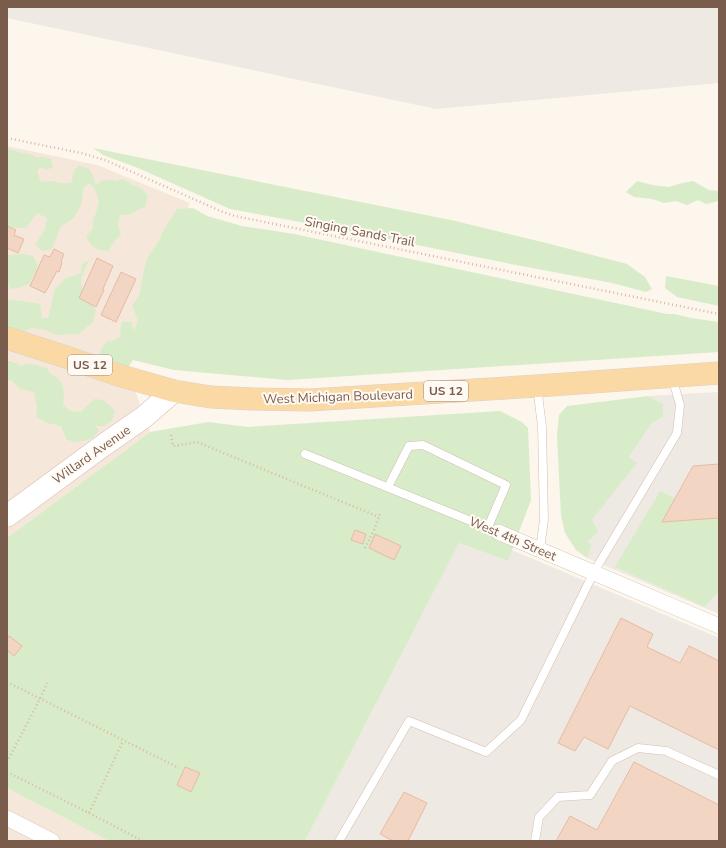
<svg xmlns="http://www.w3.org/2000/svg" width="726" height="848" viewBox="0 0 726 848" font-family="'Nunito Sans',sans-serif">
<rect width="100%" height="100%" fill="#fdf6ec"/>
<!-- residential -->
<path fill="#f5e8da" d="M7,146L97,165L190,203L123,357L150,432L7,538Z
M7,788L109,841H7Z"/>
<!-- industrial -->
<path fill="#efe9e4" d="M7,7H719V83L436,109L7,18Z
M719,392V614L587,558L592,544L588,542L592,520L636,463L629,457L652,423L663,417L662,404L648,396Z
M459,543L508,561L512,550L719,638V841H305Z"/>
<!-- green -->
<path fill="#d8ecc9" d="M7,147C9,148 10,150 13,150C21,154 30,152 37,158L42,156L51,159L53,167L47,170L40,167L37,172L41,182C45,181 48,181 51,181C58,182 65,185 72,182L73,172L79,165L89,169L92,174L96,185L101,181L110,180L116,181L121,179L128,181L132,185L139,187L148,195L145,207L130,214L120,215L118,224L121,234L114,242L108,251C94,249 94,249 86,237L93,228V219L96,213L99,201L95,189L89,183L84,187L82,194L83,199L79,209L74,218L61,226L57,237L52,249L42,251L35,245L45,229L47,218L37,213L26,228H7Z
M93,148L285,187L451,220L554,245L627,264L645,277L652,289L646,292L612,283L516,265L338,229L230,209L138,168L103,155Z
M637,181L652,185L669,187L678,184L693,181L709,190L718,191L719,190V201L706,204L698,200L687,205L676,201L664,203L652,199L634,197L626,192Z
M193,208L207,216L242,226L294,234L667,314H674L691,318L719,322V352L288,380L174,370L133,360L129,366H121L110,361L98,362L101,350L106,342L115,340L121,336L120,332L122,322H131L134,331L138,320L132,306L139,296L146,260L160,239L164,229L177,209Z
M23,254L33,256L38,266L29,284L18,288L11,289L7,282V255Z
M89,260C87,266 81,275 81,282C81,292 90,303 96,310L93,322L78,334L57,335L46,330L31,328L19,334L7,330V299L40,304L42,318H48L55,289L66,278L81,273L82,264Z
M666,276L719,286V306L677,297L665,288Z
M7,361H11L21,366C32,361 36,366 47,368L51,374L58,378L63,386L64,394L63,405L70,411L81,412L94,399C104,399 108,403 115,411L112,421L104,426H96L99,431L91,439L77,442L67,440L61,426L47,423L36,417L37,408L34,392L20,389L11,380H7Z
M648,396L663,404V417L652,423L629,457L637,463L592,520L598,531L588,542L592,544L587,558L576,550L565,533L561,516L557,436L559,415L567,406Z
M500,411L522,422L528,428L531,500L508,561L459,543L305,841H109L7,788V538L150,432L208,422L248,427Z
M660,491L675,498L662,522L719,518V591L705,607L615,567Z"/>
<!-- building -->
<path fill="#f3d5c3" stroke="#e6bba3" d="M7,226L16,230L14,235L24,239L18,253L7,248Z
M54,249L64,254L61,262L62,263L59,272L57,271L45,293L30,286L44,255L50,257Z
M97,258L113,266L103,289L104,290L96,307L79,298Z
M121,272L136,279L116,322L101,315Z
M719,464V518L662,522L693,466Z
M355,530L366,534L363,544L351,540Z
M375,534L401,546L394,560L369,548Z
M621,618L653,634L647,647L680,663L689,646L719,661V750L630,706L608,749L584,737L575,751L558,743Z
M9,636L22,646L14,656L7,650V639Z
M634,762L719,805V841H556L570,816L597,830Z
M185,767L200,773L191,792L177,785Z
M404,792L427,803L408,841H393L380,834Z"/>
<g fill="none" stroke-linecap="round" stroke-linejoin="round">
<defs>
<path id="lane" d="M537,386L542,427L544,520L540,549
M305,454L498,532
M388,487L409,446L423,445L506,485L488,527
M339,841L409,721L486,752L521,720L594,572L677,433L680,405L672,377
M535,841L539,817L558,797L590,795L612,761L638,748L666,751L719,775"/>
<path id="street" d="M498,532L719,626
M7,818L52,841"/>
<path id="secondary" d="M7,516L101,447L144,417L174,391"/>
<path id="primary" d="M7,338L63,356L118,375L174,391L211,397L253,399L310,400L537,386L719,373"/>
</defs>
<!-- lane casing -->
<use href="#lane" stroke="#d1beb0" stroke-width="9"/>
<!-- street casing -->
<use href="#street" stroke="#d1beb0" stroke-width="16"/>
<!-- secondary casing -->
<use href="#secondary" stroke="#d6c0b0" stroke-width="23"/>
<!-- primary casing -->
<use href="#primary" stroke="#dad1cd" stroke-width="23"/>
<!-- path -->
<path stroke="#d9b8a5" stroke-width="2.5" stroke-dasharray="1 3" stroke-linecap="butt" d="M7,138L81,153L105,160L223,212L235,216L719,314
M171,435L173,446L197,442L379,517
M365,548L374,530L380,514
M7,661L8,659
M7,682L179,768
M7,762L40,699L48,681
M7,772L89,813L123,741
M89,813L143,841"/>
<!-- lane -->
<use href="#lane" stroke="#fff" stroke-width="8"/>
<!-- street -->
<use href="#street" stroke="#fff" stroke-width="15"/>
<!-- secondary -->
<use href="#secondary" stroke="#fff" stroke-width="22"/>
<!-- primary -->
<use href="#primary" stroke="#fbd9a5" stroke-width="22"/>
</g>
<g text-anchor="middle" stroke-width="4" stroke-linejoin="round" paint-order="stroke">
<!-- shield labels -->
<g fill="#fffaf3" stroke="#a28b7f" stroke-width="1">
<rect x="68" y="355" width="44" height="20" rx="3"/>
<rect x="424" y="381" width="44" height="20" rx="3"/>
</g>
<g font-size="12" font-weight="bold" fill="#7a5c4d">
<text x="90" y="369">US 12</text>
<text x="446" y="395">US 12</text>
</g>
<!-- street labels -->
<g font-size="13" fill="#7a5c4d" stroke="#fffaf3">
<text transform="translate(360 231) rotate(11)" y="5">Singing Sands Trail</text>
<text transform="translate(338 396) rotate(-2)" y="5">West Michigan Boulevard</text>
<text transform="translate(91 454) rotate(-35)" y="5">Willard Avenue</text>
<text transform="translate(513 538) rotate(23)" y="5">West 4th Street</text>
</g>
</g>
<!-- border -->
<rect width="726" height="848" fill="none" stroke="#7a5c4d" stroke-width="16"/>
</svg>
